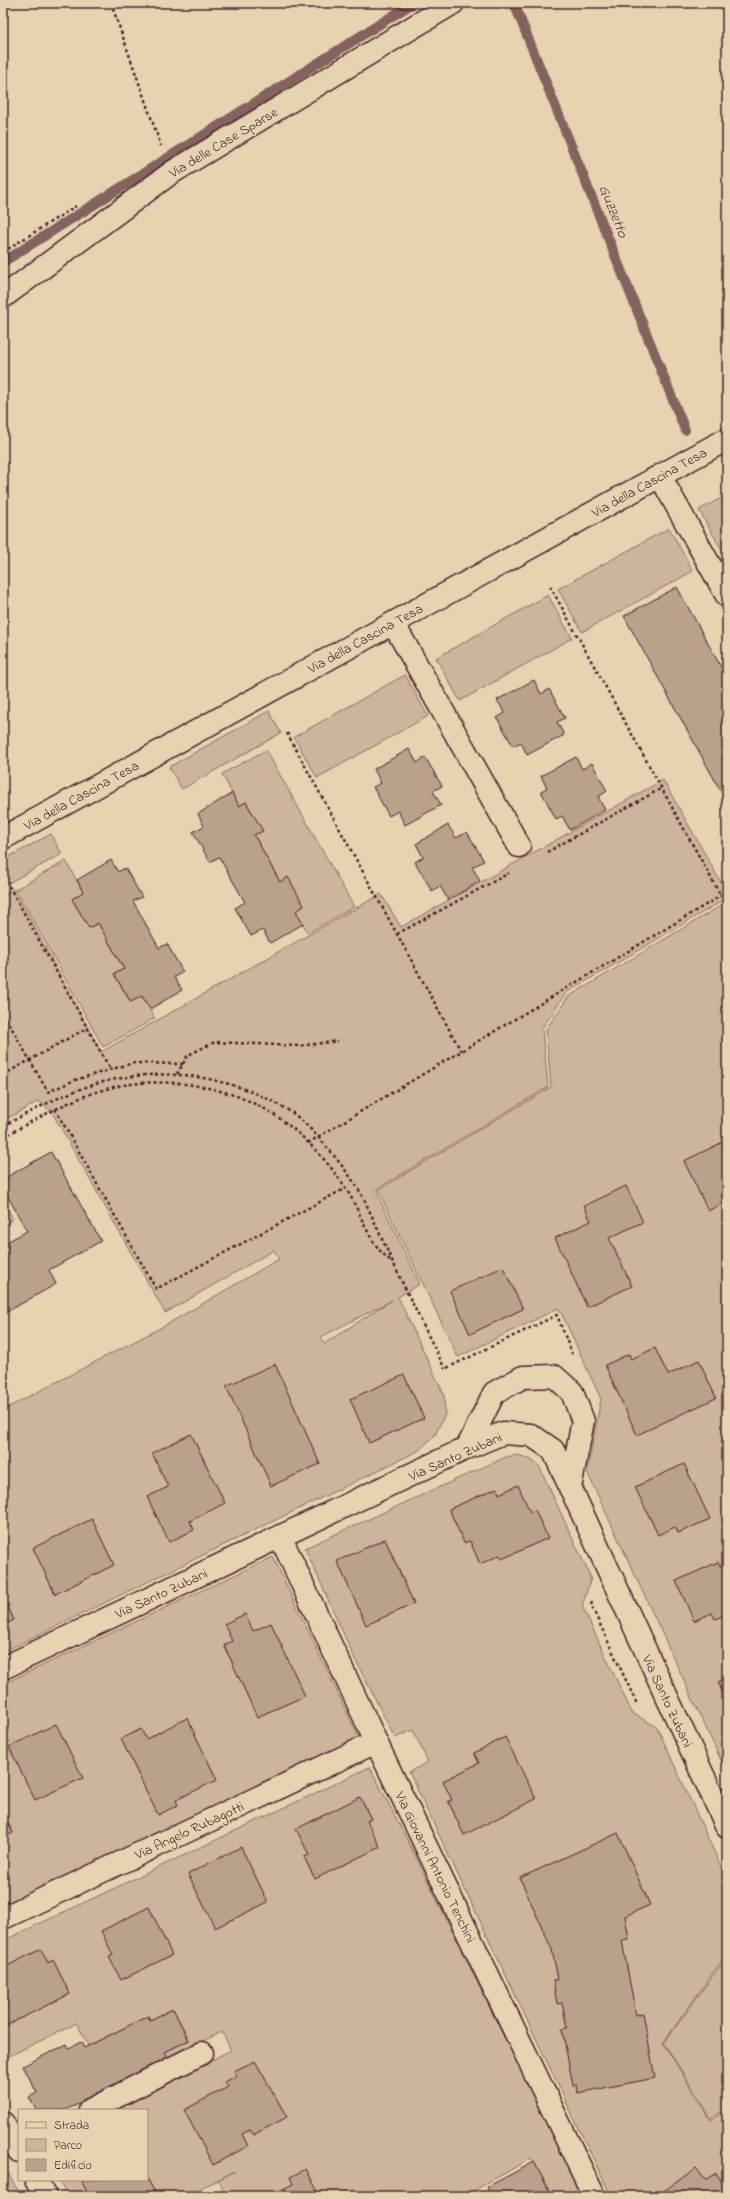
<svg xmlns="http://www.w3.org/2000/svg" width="730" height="2199" viewBox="0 0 730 2199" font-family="'Indie Flower',sans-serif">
<rect width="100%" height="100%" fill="#e6d3b1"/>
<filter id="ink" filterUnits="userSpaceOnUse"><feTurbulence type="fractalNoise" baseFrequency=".025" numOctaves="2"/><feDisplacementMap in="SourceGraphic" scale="8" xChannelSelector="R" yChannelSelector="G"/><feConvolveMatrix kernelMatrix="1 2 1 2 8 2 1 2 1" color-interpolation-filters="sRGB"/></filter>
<g filter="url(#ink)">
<!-- green -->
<path fill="#cdb59b" stroke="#8c6a63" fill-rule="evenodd" d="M727,495V550L723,552L699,510Z
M669,528L693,571L582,632L558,589Z
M548,595L572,638L460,701L436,658Z
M405,675L428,716L317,778L294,737Z
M269,711L281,733L182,789L169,767Z
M266,750L354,907L308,933L254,835L262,830L246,802L239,806L222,774Z
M663,780L727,893V898L566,993L542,1028L548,1087L375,1190L420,1284L398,1297L444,1395L445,1414L435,1435L418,1451L3,1652V1410L166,1325L279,1259L274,1250L165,1313L53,1114L39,1101L3,1121V1079L11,1074L3,1064V895L14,889L101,1052L381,894L401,927ZM392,1300L324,1344L321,1337Z
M51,834L62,854L3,886V860Z
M66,861L83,892L72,899L89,928L98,923L124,969L114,974L130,1002L142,996L155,1018L103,1047L16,889Z
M727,902V1773L587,1472L601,1399L559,1308L458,1357L378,1190L551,1087L546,1029L568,997Z
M3,1201L13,1219L3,1225Z
M518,1455L530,1459L539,1466L591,1578L582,1606L632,1713L657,1727L727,1880V1953L663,2043L711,2120L727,2110V2196H611L409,1772L428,1762L413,1730L395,1738L354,1657L305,1548L506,1457Z
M273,1557L359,1738L3,1907V1684Z
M370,1767L416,1857L582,2196H552L532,2158L464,2196H226L218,2180L235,2171L185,2196H68L59,2180H147V2110H114L231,2050L222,2032L169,2058L165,2052L189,2040L173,2009L150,2020L148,2016L88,2046L77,2023L3,2059V1941Z
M727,1956V2108L711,2118L664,2043Z
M3,2164L21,2196H3Z"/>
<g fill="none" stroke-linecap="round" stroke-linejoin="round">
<!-- stream -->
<path stroke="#84625d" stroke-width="10" d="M514,3L685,430
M3,262L413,3"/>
</g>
<!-- building -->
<path fill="#baa18c" stroke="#4a1f2b" d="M677,587L727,678V802L624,616Z
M534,680L541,694L549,689L565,718L557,722L564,735L527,755L521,742L513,746L497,718L505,713L497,700Z
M409,749L417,763L425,757L442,786L433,791L441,805L405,825L398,811L389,816L373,787L381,783L374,769Z
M576,757L582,769L592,763L607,791L598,797L605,810L570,830L562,816L556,819L541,791L547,788L541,776Z
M232,793L239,806L246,802L263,831L254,835L280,882L288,877L304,906L296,911L303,924L270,943L263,930L251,936L235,908L245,902L219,857L210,862L193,832L204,826L198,814Z
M448,825L456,838L467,832L484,861L472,867L480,881L448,900L440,886L432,891L415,862L423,857L416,844Z
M111,860L118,872L125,868L142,897L133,901L159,948L167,944L183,972L174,977L182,990L150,1009L142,996L131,1002L114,974L124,969L98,923L89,928L72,899L83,892L77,880Z
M727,1140V1201L708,1211L684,1161Z
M51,1152L101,1241L49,1270L56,1284L3,1314V1244L27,1231L3,1188V1179Z
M626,1186L643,1222L609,1238L632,1286L587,1307L555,1238L591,1221L584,1206Z
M503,1267L523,1309L470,1334L450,1291Z
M655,1348L668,1375L699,1360L716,1398L637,1435L605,1365L629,1354L631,1359Z
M275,1364L320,1464L271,1486L226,1386Z
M404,1375L424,1418L369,1443L350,1399Z
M191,1434L225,1503L190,1521L194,1530L169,1542L147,1497L168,1487L152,1453Z
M684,1464L710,1519L678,1533L675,1527L658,1535L635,1487Z
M518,1485L530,1512L535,1510L548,1538L502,1559L500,1555L480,1564L470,1541L464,1543L449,1509L497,1488L499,1494Z
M92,1519L114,1565L55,1594L33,1548Z
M385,1539L414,1604L366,1625L337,1561Z
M718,1562L720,1566L727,1562V1614L715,1619L712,1613L694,1621L676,1581Z
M3,1596L14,1620L3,1625Z
M245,1614L253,1631L271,1623L305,1696L257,1717L224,1645L232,1641L224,1624Z
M727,1678V1702L718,1682Z
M187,1718L217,1780L176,1800L178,1805L158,1815L121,1739L141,1729L146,1739Z
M56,1724L83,1778L35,1800L9,1747Z
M505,1737L536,1799L464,1835L448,1801L452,1800L443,1781L479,1763L474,1753Z
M360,1797L371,1819L367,1821L380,1847L315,1879L304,1857L309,1855L296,1829Z
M3,1812L13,1833L3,1838Z
M618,1833L650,1905L625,1916L629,1940L622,1941L636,2015L643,2013L655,2078L578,2093L577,2085H573L562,2029L567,2028L562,2003L557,2004L553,1980L558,1979L552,1950L520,1878Z
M241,1847L268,1902L215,1928L188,1874Z
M149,1907L172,1955L121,1980L109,1957L113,1955L101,1931Z
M41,1949L48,1963L53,1960L70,1994L3,2027V1968Z
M173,2009L189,2040L165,2052L171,2063L65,2110H36L29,2097L37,2093L23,2066L67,2044L69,2048L81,2042L84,2048L148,2016L150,2020Z
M255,2061L287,2117L253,2135L250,2130L242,2134L248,2146L213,2165L184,2110L228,2087L225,2082L237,2075L234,2071Z
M534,2162L552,2196H491L487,2187Z
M696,2168L705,2180L716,2173L727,2189V2196H657Z
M306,2169L320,2196H269L293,2184L290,2177Z
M147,2178L156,2194L152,2196H90L81,2180Z"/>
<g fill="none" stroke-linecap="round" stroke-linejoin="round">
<defs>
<path id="minor" d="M3,297L171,173L453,3
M660,476L727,596
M393,623L519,846
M3,838L727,439
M467,1448L494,1393L523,1377L554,1376L572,1392L583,1421L570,1488
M280,1536L376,1742L594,2196
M3,1668L467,1448L503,1433L531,1435L553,1450L727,1827
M3,1918L376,1742
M90,2110L202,2053
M3,2123L19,2151
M36,2180L45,2196"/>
</defs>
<!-- minor casing -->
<use href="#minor" stroke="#4a1f2b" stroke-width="25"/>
<!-- path -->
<path stroke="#4a1f2b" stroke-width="2.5" stroke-dasharray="3 3" stroke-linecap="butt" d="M111,3L161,146
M3,252L76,206
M550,586L721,896
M287,733L461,1051
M547,852L662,788
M9,886L110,1069
M397,934L509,873
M3,1013L48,1092L75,1080L133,1063L183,1064
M177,1074L188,1055L215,1042L298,1046L338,1041
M3,1075L87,1028
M55,1109L156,1289L346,1188
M3,1126C30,1112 57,1097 86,1087C155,1064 229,1073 291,1112C311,1125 346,1169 359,1190C370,1210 379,1233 389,1254C407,1293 426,1331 445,1369
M3,1137C37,1119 71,1098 110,1088C160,1075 229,1085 273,1114C296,1129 315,1148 332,1169C337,1176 342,1182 346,1189C361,1211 368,1244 390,1260
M308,1143L727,892
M447,1368L557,1315L572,1354
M592,1602L591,1605L636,1702L638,1703"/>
<!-- minor -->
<use href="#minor" stroke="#e6d3b1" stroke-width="22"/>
</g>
</g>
<g text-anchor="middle" stroke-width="3" stroke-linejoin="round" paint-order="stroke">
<!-- street labels -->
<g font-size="14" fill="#4a1f2b" stroke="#e6d3b1">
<text transform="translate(223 142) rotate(-31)" y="5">Via delle Case Sparse</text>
<text transform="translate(649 482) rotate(-29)" y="5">Via della Cascina Tesa</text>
<text transform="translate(365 638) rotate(-29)" y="5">Via della Cascina Tesa</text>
<text transform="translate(81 795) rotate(-29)" y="5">Via della Cascina Tesa</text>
<text transform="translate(455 1456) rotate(-24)" y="5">Via Santo Zubani</text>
<text transform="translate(161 1593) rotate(-25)" y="5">Via Santo Zubani</text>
<text transform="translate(668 1701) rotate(65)" y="5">Via Santo Zubani</text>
<text transform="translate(189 1830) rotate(-25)" y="5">Via Angelo Rubagotti</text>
<text transform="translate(436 1867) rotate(64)" y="5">Via Giovanni Antonio Tenchini</text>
</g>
<!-- water labels -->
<g font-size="15" font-style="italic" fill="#5d353c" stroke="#e6d3b1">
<text transform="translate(614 211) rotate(68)" y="5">Guzzetto</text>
</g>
</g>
<!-- margin -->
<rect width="730" height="2199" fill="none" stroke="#e6d3b1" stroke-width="16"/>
<rect x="8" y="8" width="714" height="2183" fill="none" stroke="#4a1f2b" stroke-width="1.5" filter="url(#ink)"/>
<!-- legend -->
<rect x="18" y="2109" width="130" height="72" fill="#e6d3b1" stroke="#a88b7b"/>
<rect x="26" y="2122" width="20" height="6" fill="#e6d3b1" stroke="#a88b7b"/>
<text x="54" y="2129" font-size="12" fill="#4a1f2b">Strada</text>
<rect x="26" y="2139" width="20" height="12" fill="#cdb59b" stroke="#a88b7b"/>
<text x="54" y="2149" font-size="12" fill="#4a1f2b">Parco</text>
<rect x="26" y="2159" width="20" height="12" fill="#baa18c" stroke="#a88b7b"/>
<text x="54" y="2169" font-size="12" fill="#4a1f2b">Edificio</text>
</svg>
